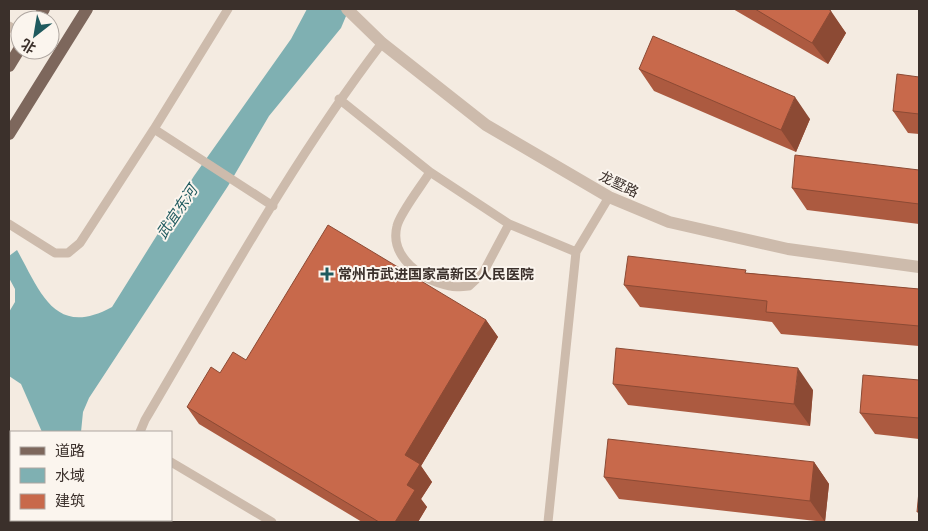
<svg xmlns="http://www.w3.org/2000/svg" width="928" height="531" viewBox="0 0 928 531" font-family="Jost,'Noto Sans SC',sans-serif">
<rect width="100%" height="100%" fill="#f4ebe1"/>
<!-- water -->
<path fill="#7fb0b2" d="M307,9H349L341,28L269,116L228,186L89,398L83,412L81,432H42L21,384L9,376V312L15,302V289L9,278V256L17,250C41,293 55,338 112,307L194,176L291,39Z"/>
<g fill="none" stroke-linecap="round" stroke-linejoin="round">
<!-- service -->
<path stroke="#cdbbac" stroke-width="9" d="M9,26L20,34
M339,99L430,172L509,224L576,252
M154,129L273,206
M430,172C422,185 400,213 397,226C389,257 423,281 450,286C456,288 463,286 469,286L483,273L509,224
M9,224L55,253H68L80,243L154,129L228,9
M140,432L145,420C220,293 292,161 382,43
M171,462L272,522
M548,522L576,252L609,197"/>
<!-- tertiary -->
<path stroke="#cdbbac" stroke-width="12" d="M347,9L382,43L486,125L609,197L669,222L788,249L919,267"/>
<!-- primary -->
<path stroke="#7d675c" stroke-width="12" d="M37,20L44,9
M9,66L20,48
M9,134L87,9"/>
</g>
<!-- wall -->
<path fill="#ac5a40" d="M733,9H828L846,33L828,64Z
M639,69L810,119L796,152L654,91Z
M919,77V134L908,133L893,111Z
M919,170V224L807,210L792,188Z
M748,273L919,289V346L781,334L772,322L640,307L624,285Z
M486,320L498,337L421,466L432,482L421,499L427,507L418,522H362L199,424L187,407L220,373L246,360Z
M919,380V439L875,434L860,413Z
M613,384L813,390L810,426L628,405Z
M814,462L829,484L825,522L619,499L604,477Z"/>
<!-- shaded-wall -->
<path fill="#8c4a34" d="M831,11L846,33L828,64L812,43Z
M795,97L810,119L796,152L781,130Z
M486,320L498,337L421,466L432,482L421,499L427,507L418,522H395L407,485L405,455Z
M798,368L813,390L810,426L794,404Z
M814,462L829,484L825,522L810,501Z
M11,466V496L9,500V470Z"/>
<!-- building -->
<path fill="#c8694b" stroke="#8c4a34" d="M755,9H828L831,11L812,43Z
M653,36L795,97L781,130L639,69Z
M897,74L919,77V114L893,111Z
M795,155L919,170V204L792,188Z
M328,225L486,320L405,455L420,464L407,485L415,490L395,522H379L187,407L211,367L220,373L233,352L246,360Z
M628,256L746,270L745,273L919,289V326L766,312L767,301L624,285Z
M616,348L798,368L794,404L613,384Z
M863,375L919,380V418L860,413Z
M608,439L814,462L810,501L604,477Z
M9,458L11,460V466L9,470Z
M919,491V512H917Z
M25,520H57L58,522H26Z"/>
<!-- markers -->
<path fill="#1f5a5e" stroke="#fbf5ee" stroke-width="2" d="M324.5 266.5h5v5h5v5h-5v5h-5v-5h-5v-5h5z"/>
<g text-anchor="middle" stroke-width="4" stroke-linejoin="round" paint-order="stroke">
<!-- street labels -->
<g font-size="14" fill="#3b302b" stroke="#fbf5ee">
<text transform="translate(619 184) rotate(26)" y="5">龙墅路</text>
</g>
<!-- poi labels -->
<g font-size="14" font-weight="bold" fill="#3b302b" stroke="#fbf5ee" text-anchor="start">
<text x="338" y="279">常州市武进国家高新区人民医院</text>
</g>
<!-- water labels -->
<g font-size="15" font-style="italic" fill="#1f5a5e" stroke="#fbf5ee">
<text transform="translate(177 212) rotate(-56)" y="5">武宜东河</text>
</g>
</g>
<!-- border -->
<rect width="928" height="531" fill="none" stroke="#3b302b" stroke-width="20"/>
<!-- legend -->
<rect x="10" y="431" width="162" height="90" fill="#fbf5ee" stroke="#aea6a0"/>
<rect x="20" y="447" width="25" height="8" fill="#7d675c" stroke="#aea6a0"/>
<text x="55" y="456" font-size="15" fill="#3b302b">道路</text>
<rect x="20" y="468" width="25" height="15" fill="#7fb0b2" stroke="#aea6a0"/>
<text x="55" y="481" font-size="15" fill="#3b302b">水域</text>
<rect x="20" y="494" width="25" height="15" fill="#c8694b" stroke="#aea6a0"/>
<text x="55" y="506" font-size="15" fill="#3b302b">建筑</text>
<!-- north arrow -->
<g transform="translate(35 35) rotate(211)"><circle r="24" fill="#fbf5ee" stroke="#aea6a0"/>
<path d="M0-4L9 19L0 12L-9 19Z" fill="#1f5a5e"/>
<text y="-8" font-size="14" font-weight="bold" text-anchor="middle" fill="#3b302b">北</text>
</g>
</svg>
